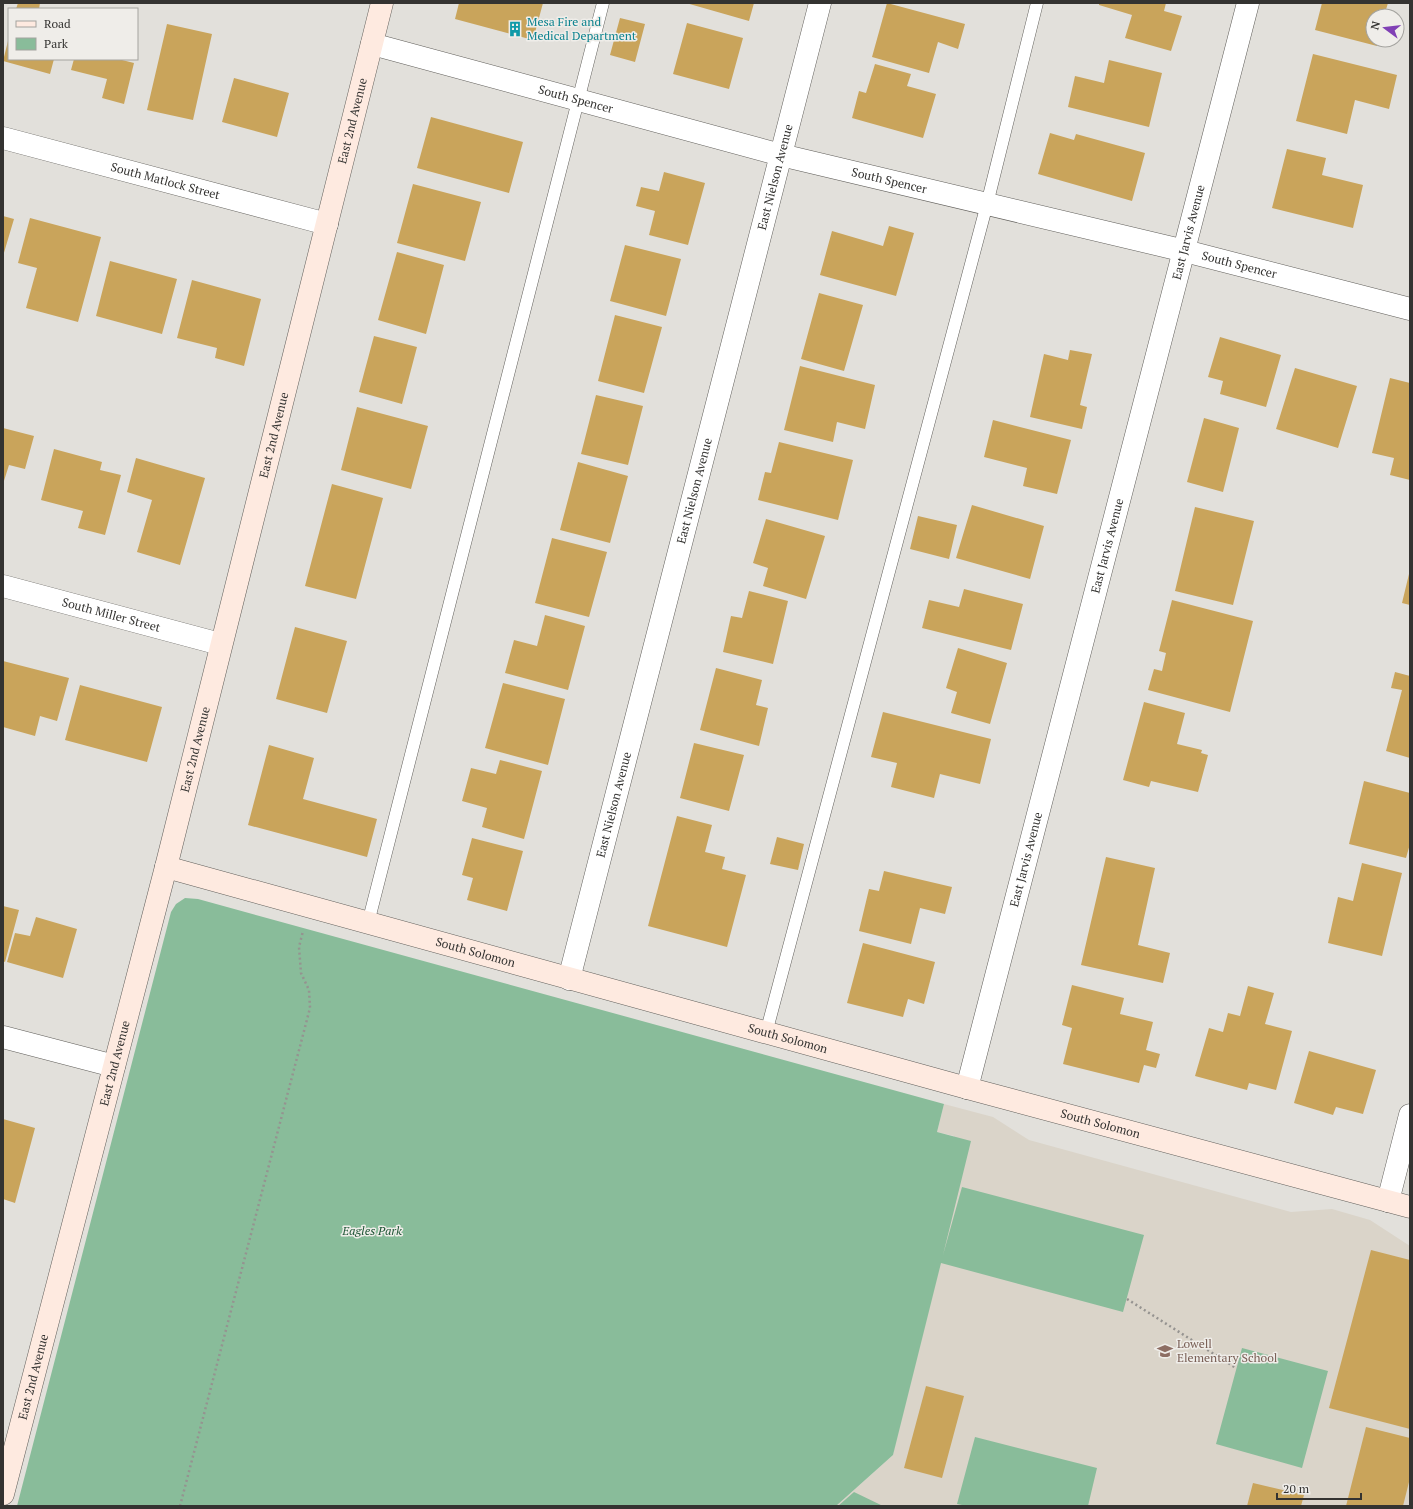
<svg xmlns="http://www.w3.org/2000/svg" width="1413" height="1509" viewBox="0 0 1413 1509" font-family="'PT Serif',serif">
<rect width="100%" height="100%" fill="#e2e0db"/>
<!-- built -->
<path fill="#dad4c9" d="M944,1104L993,1117L1029,1140L1291,1212L1332,1209L1370,1220L1410,1246V1506H836L893,1455L954,1136L937,1132Z"/>
<!-- green -->
<path fill="#89bc9a" d="M185,898L198,899L944,1104L937,1132L971,1141L943,1255L962,1187L1144,1235L1123,1312L941,1263L893,1455L836,1506H17L171,912L176,904Z
M1242,1348L1328,1371L1302,1468L1216,1444Z
M975,1437L1097,1468L1088,1506H967L957,1504Z
M854,1492L883,1506H838Z"/>
<!-- building -->
<path fill="#c9a45b" d="M18,3H40L39,9H16Z
M459,3H543L533,40L455,19Z
M686,3H754L749,21Z
M887,3L965,24L958,49L938,42L929,73L872,57Z
M1099,3H1166L1164,11L1182,16L1171,51L1125,38L1132,15L1099,5Z
M1322,3H1388L1384,16H1373V40H1378L1377,46L1315,30Z
M620,18L645,24L635,62L610,55Z
M687,23L743,38L729,89L673,74Z
M167,24L212,34L193,120L147,110Z
M9,37V59H54L50,74L3,61Z
M1313,54L1397,75L1389,109L1355,100L1347,134L1296,121Z
M74,59H118L134,63L124,104L102,98L107,79L71,70Z
M1109,60L1162,73L1149,127L1068,107L1075,76L1104,83Z
M875,64L911,74L907,86L936,94L923,138L852,118L859,91L866,93Z
M234,78L289,93L277,137L222,122Z
M431,117L523,142L509,193L417,168Z
M1050,133L1074,140L1076,134L1145,153L1132,201L1038,174Z
M1287,149L1326,158L1322,175L1363,185L1353,228L1272,208Z
M664,172L705,183L688,245L649,235L655,211L636,206L641,187L659,191Z
M413,184L481,202L465,261L397,243Z
M3,216L14,219L3,256Z
M30,218L101,237L78,322L26,308L37,268L18,263Z
M889,226L914,233L896,296L820,275L832,231L883,246Z
M625,245L681,259L666,316L610,301Z
M397,252L444,265L426,334L378,320Z
M110,261L177,279L162,334L96,316Z
M192,280L261,299L244,366L215,358L217,348L177,338Z
M819,293L863,305L844,371L801,359Z
M615,315L662,327L644,393L598,381Z
M374,336L417,347L402,404L359,392Z
M1220,337L1281,355L1266,407L1220,394L1223,381L1208,377Z
M1070,350L1092,354L1080,405L1087,407L1082,429L1030,417L1044,354L1068,360Z
M800,366L875,385L865,429L837,422L833,442L784,430Z
M1295,368L1357,386L1338,448L1276,429Z
M1390,378L1410,383V480L1390,475L1394,458L1372,453Z
M596,395L643,406L628,465L581,454Z
M357,407L428,426L411,489L341,470Z
M1204,418L1239,428L1223,492L1187,482Z
M993,420L1071,440L1057,494L1023,486L1027,468L984,457Z
M3,428L34,436L25,469L9,465L3,484Z
M779,442L853,460L838,520L758,500L765,472L771,473Z
M54,449L102,462L100,470L121,475L105,535L78,528L83,511L41,500Z
M136,458L205,478L180,565L137,552L152,500L127,492Z
M578,462L628,476L610,543L560,530Z
M332,484L383,498L356,599L305,586Z
M972,505L1044,526L1030,579L956,558Z
M1195,507L1254,521L1233,605L1175,591Z
M918,516L957,525L949,559L910,549Z
M766,519L825,536L806,599L763,586L768,568L753,563Z
M552,538L607,552L589,617L535,603Z
M1409,574H1410V605L1402,603Z
M964,589L1023,604L1011,650L922,628L929,600L959,607Z
M749,591L788,601L773,664L723,652L731,616L742,618Z
M1172,600L1253,621L1230,712L1148,690L1154,669L1162,671L1166,653L1159,651Z
M545,615L585,626L568,690L505,673L514,640L537,646Z
M295,627L347,641L327,713L276,699Z
M958,648L1007,663L990,724L951,713L957,692L946,688Z
M3,661L69,678L57,721L40,716L35,736L3,727Z
M716,668L762,680L756,705L768,708L759,746L700,730Z
M1395,672L1410,676V758L1386,751L1402,690L1391,688Z
M503,683L565,699L548,765L485,748Z
M80,685L162,707L147,762L65,740Z
M1144,702L1185,713L1177,744L1202,750L1201,753L1208,755L1198,792L1151,781L1149,787L1123,780Z
M883,712L991,739L980,784L940,774L934,798L891,787L897,763L871,757Z
M694,743L744,755L729,811L680,798Z
M269,745L314,758L303,799L377,819L367,857L248,825Z
M500,760L542,771L524,839L482,827L487,808L462,801L471,768L496,774Z
M1364,781L1410,793V844L1406,858L1349,844Z
M677,816L712,825L705,852L725,857L722,869L746,875L727,947L648,926Z
M777,837L804,844L798,870L770,864Z
M472,838L523,851L507,911L467,900L473,878L462,875Z
M1106,857L1155,868L1138,945L1170,953L1163,983L1081,965Z
M1362,863L1402,873L1382,956L1328,943L1338,897L1353,901Z
M884,871L952,887L945,914L920,908L911,944L859,931L869,889L879,891Z
M3,906L19,910L5,962L3,961Z
M36,917L77,929L63,978L7,962L15,933L30,936Z
M863,943L935,962L924,1004L908,999L903,1017L847,1003Z
M1072,985L1124,998L1120,1014L1153,1022L1146,1050L1160,1054L1156,1068L1144,1065L1139,1083L1063,1064L1072,1028L1062,1025Z
M1248,986L1274,993L1265,1024L1292,1031L1276,1090L1249,1083L1247,1090L1195,1076L1209,1028L1223,1032L1228,1013L1240,1016Z
M1309,1051L1376,1070L1363,1114L1336,1107L1333,1115L1294,1103Z
M3,1119L35,1128L15,1203L3,1199Z
M1371,1250L1410,1260V1429L1329,1408Z
M926,1386L964,1396L942,1478L904,1468Z
M1366,1427L1410,1438V1478L1403,1506H1346Z
M1253,1483L1304,1495L1301,1506H1247Z"/>
<g fill="none" stroke-linecap="round" stroke-linejoin="round">
<defs>
<path id="lane" d="M368,923L603,3
M766,1033L987,204L1037,3"/>
<g id="street">
<path id="s1" d="M372,44L781,155L1185,251L1410,309"/>
<path id="s2" d="M3,138L327,224"/>
<path id="s3" d="M3,586L220,644"/>
<path id="s4" d="M569,979L820,3"/>
<path d="M3,1037L114,1066"/>
<path id="s5" d="M967,1088L1248,3"/>
<path d="M1388,1201L1410,1115"/>
</g>
<g id="secondary">
<path id="s6" d="M166,867L967,1088L1410,1207"/>
<path id="s7" d="M3,1494L166,867L382,3"/>
</g>
</defs>
<!-- lane casing -->
<use href="#lane" stroke="#615f5b" stroke-width="13"/>
<!-- street casing -->
<use href="#street" stroke="#615f5b" stroke-width="23"/>
<!-- secondary casing -->
<use href="#secondary" stroke="#615f5b" stroke-width="23"/>
<!-- path -->
<path stroke="#959390" stroke-width="2.5" stroke-dasharray="2 3" stroke-linecap="butt" d="M1127,1299L1236,1368
M180,1506L310,1008L309,990L301,973L299,947L303,931"/>
<!-- lane -->
<use href="#lane" stroke="#fff" stroke-width="12"/>
<!-- street -->
<use href="#street" stroke="#fff" stroke-width="22"/>
<!-- secondary -->
<use href="#secondary" stroke="#feeae0" stroke-width="22"/>
</g>
<!-- icons -->
<defs>
<symbol id="building-bare" viewBox="-9 -9 18 18"><path d="M-4-6H4V6H1V3H-1V6H-4ZM-2.5-4.3h1.7v1.8h-1.7ZM.8-4.3h1.7v1.8H.8ZM-2.5-1h1.7V.8h-1.7ZM.8-1h1.7V.8H.8Z" fill="#0f9aa8" stroke="#efede9" stroke-width="2.5" paint-order="stroke"/></symbol>
<symbol id="school-bare" viewBox="-9 -9 18 18"><path d="M0-5L7-2L0 1L-7-2ZM-4 1L0 2.5L4 1V4Q0 6-4 4Z" fill="#8d6e63" stroke="#efede9" stroke-width="2.5" paint-order="stroke"/></symbol>
</defs>
<g fill-rule="evenodd">
<use href="#building-bare" x="504" y="18" width="22" height="22"/>
<use href="#school-bare" x="1154" y="1340" width="22" height="22"/>
</g>
<g text-anchor="middle" stroke-width="3" stroke-linejoin="round" paint-order="stroke">
<!-- culture labels -->
<g font-size="12" fill="#0d838f" stroke="#efede9" text-anchor="start">
<text x="527" y="26">Mesa Fire and<tspan x="527" dy="14">Medical Department</tspan></text>
</g>
<!-- street labels -->
<g font-size="12" fill="#343331" stroke="#efede9">
<text dy="4" stroke="none"><textPath href="#s1" startOffset="211">South Spencer</textPath></text>
<text dy="4" stroke="none"><textPath href="#s7" startOffset="1417">East 2nd Avenue</textPath></text>
<text dy="4" stroke="none"><textPath href="#s4" startOffset="828">East Nielson Avenue</textPath></text>
<text dy="4" stroke="none"><textPath href="#s2" startOffset="168">South Matlock Street</textPath></text>
<text dy="4" stroke="none"><textPath href="#s1" startOffset="535">South Spencer</textPath></text>
<text dy="4" stroke="none"><textPath href="#s5" startOffset="884">East Jarvis Avenue</textPath></text>
<text dy="4" stroke="none"><textPath href="#s1" startOffset="895">South Spencer</textPath></text>
<text dy="4" stroke="none"><textPath href="#s7" startOffset="1093">East 2nd Avenue</textPath></text>
<text dy="4" stroke="none"><textPath href="#s4" startOffset="504">East Nielson Avenue</textPath></text>
<text dy="4" stroke="none"><textPath href="#s5" startOffset="560">East Jarvis Avenue</textPath></text>
<text dy="4" stroke="none"><textPath href="#s3" startOffset="112">South Miller Street</textPath></text>
<text dy="4" stroke="none"><textPath href="#s7" startOffset="769">East 2nd Avenue</textPath></text>
<text dy="4" stroke="none"><textPath href="#s4" startOffset="180">East Nielson Avenue</textPath></text>
<text dy="4" stroke="none"><textPath href="#s5" startOffset="236">East Jarvis Avenue</textPath></text>
<text dy="4" stroke="none"><textPath href="#s6" startOffset="321">South Solomon</textPath></text>
<text dy="4" stroke="none"><textPath href="#s6" startOffset="645">South Solomon</textPath></text>
<text dy="4" stroke="none"><textPath href="#s7" startOffset="445">East 2nd Avenue</textPath></text>
<text dy="4" stroke="none"><textPath href="#s6" startOffset="969">South Solomon</textPath></text>
<text dy="4" stroke="none"><textPath href="#s7" startOffset="121">East 2nd Avenue</textPath></text>
</g>
<!-- park labels -->
<g font-size="12" font-style="italic" fill="#1d5434" stroke="#efede9">
<text x="372" y="1235">Eagles Park</text>
</g>
<!-- education labels -->
<g font-size="12" fill="#785e54" stroke="#efede9" text-anchor="start">
<text x="1177" y="1348">Lowell<tspan x="1177" dy="14">Elementary School</tspan></text>
</g>
</g>
<!-- border -->
<rect width="1413" height="1509" fill="none" stroke="#343331" stroke-width="8"/>
<!-- legend -->
<rect x="8" y="8" width="130" height="52" fill="#efede9" stroke="#a4a39f"/>
<rect x="16" y="21" width="20" height="6" fill="#feeae0" stroke="#a4a39f"/>
<text x="44" y="28" font-size="12" fill="#343331">Road</text>
<rect x="16" y="38" width="20" height="12" fill="#89bc9a" stroke="#a4a39f"/>
<text x="44" y="48" font-size="12" fill="#343331">Park</text>
<!-- north arrow -->
<g transform="translate(1385 28) rotate(285)"><circle r="19" fill="#efede9" stroke="#a4a39f"/>
<path d="M0-3L7 15L0 10L-7 15Z" fill="#8040b5"/>
<text y="-6" font-size="11" font-weight="bold" text-anchor="middle" fill="#343331">N</text>
</g>
<!-- scale -->
<path d="M1277 1493v6h84v-6" fill="none" stroke="#343331" stroke-width="2"/>
<text x="1283" y="1493" font-size="12" fill="#343331" stroke="#efede9" stroke-width="3" paint-order="stroke">20 m</text>
</svg>
